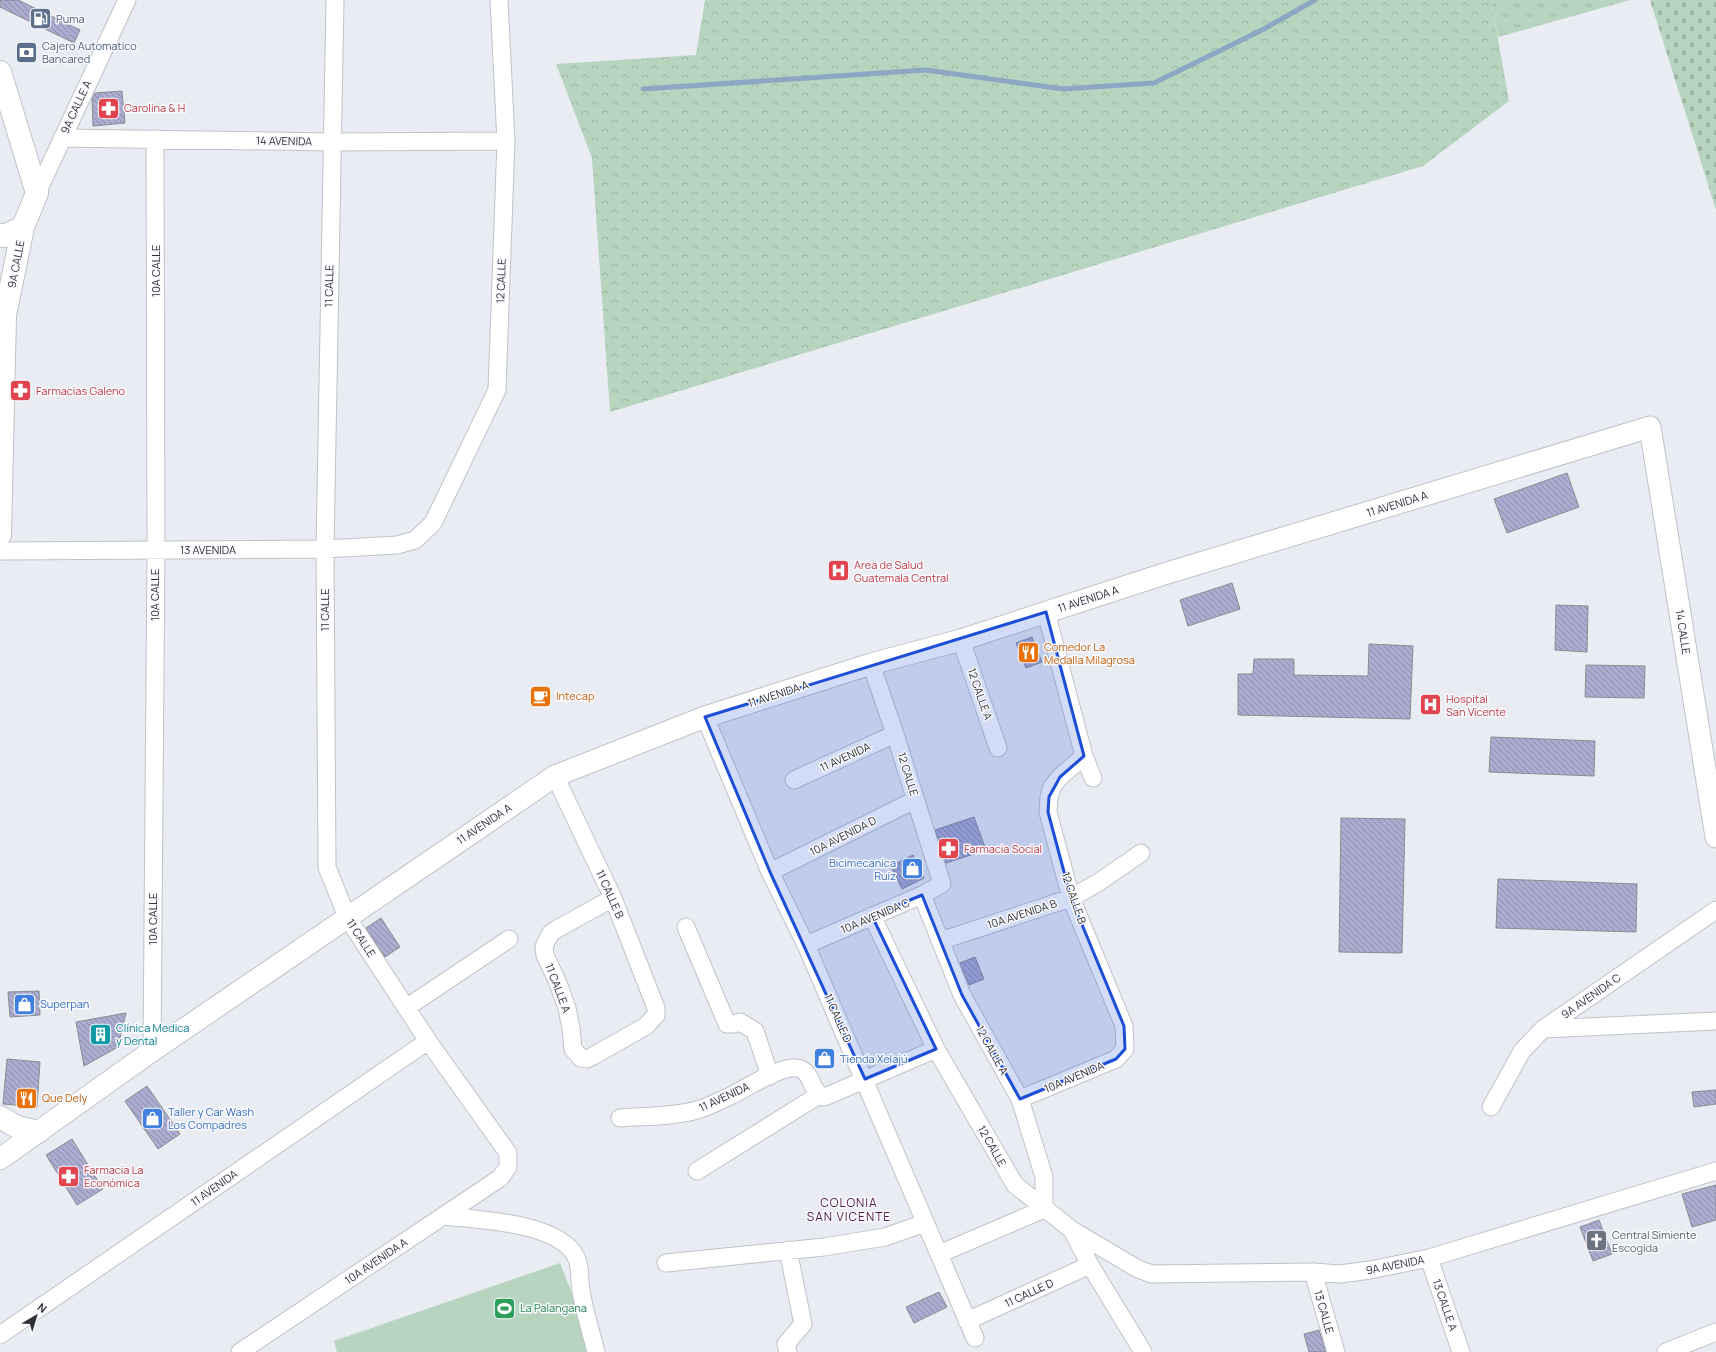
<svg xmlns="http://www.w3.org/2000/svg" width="1716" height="1352" viewBox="0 0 1716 1352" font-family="Manrope,sans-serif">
<defs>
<pattern id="grass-tufts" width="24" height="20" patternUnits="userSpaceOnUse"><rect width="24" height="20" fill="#b6d4be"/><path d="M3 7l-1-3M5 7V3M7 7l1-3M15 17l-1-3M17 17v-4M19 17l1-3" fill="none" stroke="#9db6a4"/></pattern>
<pattern id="forest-crowns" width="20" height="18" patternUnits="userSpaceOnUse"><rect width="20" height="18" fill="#b6d4be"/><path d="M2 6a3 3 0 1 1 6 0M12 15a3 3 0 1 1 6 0" fill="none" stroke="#9db6a4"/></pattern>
<pattern id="cemetery-stones" width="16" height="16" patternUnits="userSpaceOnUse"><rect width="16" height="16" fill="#b6d4be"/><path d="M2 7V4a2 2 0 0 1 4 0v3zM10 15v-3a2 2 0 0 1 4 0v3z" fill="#9db6a4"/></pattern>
<pattern id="building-back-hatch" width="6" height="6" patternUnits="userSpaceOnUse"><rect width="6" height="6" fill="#acacd0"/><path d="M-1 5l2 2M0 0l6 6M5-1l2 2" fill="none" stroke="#8c8daa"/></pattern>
</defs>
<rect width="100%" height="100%" fill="#eaecf3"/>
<!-- grass -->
<path fill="url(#grass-tufts)" d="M1491,0H1630L1498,37Z"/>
<!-- forest -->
<path fill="url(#forest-crowns)" d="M705,0H1491L1509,101L1423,166L610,412L592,158L556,64L696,55Z"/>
<!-- cemetery -->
<path fill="url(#cemetery-stones)" d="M1650,0H1716V210Z"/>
<!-- pitch -->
<path fill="#b6d4be" d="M560,1263L595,1352H337L334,1341Z"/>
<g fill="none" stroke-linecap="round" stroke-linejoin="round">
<!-- stream -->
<path stroke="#8ba7c3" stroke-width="5" d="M643,89L926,70L1063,89L1154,83L1262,30L1315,0"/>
</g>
<!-- building -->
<path fill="url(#building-back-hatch)" stroke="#8b8b92" d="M0,0H18L80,30L74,43L0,7Z
M122,91L125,123L93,126L92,99L95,93Z
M1567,473L1579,507L1507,533L1494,499Z
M1232,583L1240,609L1188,626L1180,600Z
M1556,605L1588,606L1587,652L1555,650Z
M1032,637L1042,662L1026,668L1016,643Z
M1369,644L1413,646L1410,719L1238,715V674H1253L1254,659H1294V675L1368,676Z
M1586,665L1645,666L1644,698L1585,697Z
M1491,737L1595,741L1594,776L1489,772Z
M974,817L986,850L946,863L935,830Z
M1341,818L1405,819L1402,953L1339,952Z
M913,855L924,878L902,889L891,866Z
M1498,879L1637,884L1636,932L1496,928Z
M381,918L400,947L385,957L366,928Z
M975,957L984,979L969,985L960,963Z
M39,991L40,1015L10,1017L8,992Z
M126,1013L118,1047L84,1066L76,1022Z
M829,1049L834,1062L819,1068L814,1055Z
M7,1059L40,1062L37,1107L3,1104Z
M147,1086L180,1134L158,1149L125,1101Z
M1716,1090V1104L1694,1107L1692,1092Z
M72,1139L103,1189L77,1205L46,1155Z
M1716,1185V1220L1692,1227L1682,1194Z
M1599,1220L1612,1254L1593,1261L1580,1227Z
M939,1292L947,1307L914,1323L906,1307Z
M1319,1330L1326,1352H1309L1304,1334Z"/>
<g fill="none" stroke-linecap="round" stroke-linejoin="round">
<defs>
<path id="minor" d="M62,138L332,142L506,141
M37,193L127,0
M0,551L325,549L397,545L415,540L433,523L497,390L506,141L499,0
M1046,612L1084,756L1093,778
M961,640L998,748
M705,717L770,872L806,945L975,1338
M555,776L613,898L656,1008V1015L646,1026L593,1056L587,1059L581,1058L573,1049L571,1028L567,1008L558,983L545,955L544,947L547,940L551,933L557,929L613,898
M794,780L895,734
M770,872L915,800
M922,895L962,995L1020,1099L1044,1177V1209L939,1254
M872,916L936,1049L1015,1185L1072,1230L1090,1265L1143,1352
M686,927L727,1024H734L740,1022L755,1031L770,1076
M940,941L1071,898L1099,882L1141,853
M806,945L922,895L942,884L895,734L871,664
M406,1008L509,939
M1543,1029L1716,1021
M152,1051L156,550L155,139
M1020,1099L1116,1059L1125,1049L1124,1026L1071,898L1048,812L1049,797L1052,787L1060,777L1084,756
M1491,1107L1522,1051L1543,1029L1716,910
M620,1118C645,1116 672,1117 697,1110C708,1107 720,1101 730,1096C746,1089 784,1062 801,1069C813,1075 811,1092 823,1097L827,1096L936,1049
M697,1171L819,1095
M444,1216C478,1220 559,1222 576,1257C581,1266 579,1280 581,1290C584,1311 591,1331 596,1352
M1072,1230L1138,1269L1152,1274L1313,1272L1340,1274L1370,1270L1429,1258L1716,1171
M788,1250L803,1324L786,1344L788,1352
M1429,1258L1461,1352
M666,1263L824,1247L885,1237L925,1223
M1313,1272L1336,1352
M967,1321L1090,1265
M0,1335L428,1041
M240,1352L500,1178L508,1167V1153L428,1041L347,917L327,867L325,549L335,0
M1666,1352L1716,1332"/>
<path id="tertiary" d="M0,1159L152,1051L555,776L705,717L871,664L961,640L1164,574L1650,427L1716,837"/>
<path id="secondary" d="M0,72L37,193L23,227L5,315L0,535
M0,235L4,236L23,227
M0,1117L17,1127L38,1132"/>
</defs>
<!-- minor casing -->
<use href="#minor" stroke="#c0c2c9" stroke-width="19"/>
<!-- tertiary casing -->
<use href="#tertiary" stroke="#c0c2c9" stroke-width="23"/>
<!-- secondary casing -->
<use href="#secondary" stroke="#c0c2c9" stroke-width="24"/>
<!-- minor -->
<use href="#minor" stroke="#fff" stroke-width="17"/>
<!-- tertiary -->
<use href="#tertiary" stroke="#fff" stroke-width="21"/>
<!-- secondary -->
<use href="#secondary" stroke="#fff" stroke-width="22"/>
</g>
<!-- marked area -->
<path fill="#1d4ed8" fill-opacity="0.2" stroke="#1d4ed8" stroke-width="3" stroke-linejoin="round" d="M1046,612L1084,756L1060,777L1049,797L1048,812L1071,898L1124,1026L1125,1049L1116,1059L1020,1099L962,995L922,895L872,916L936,1049L865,1079L770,872L705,717Z"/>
<!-- icons -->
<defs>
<symbol id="fuel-square" viewBox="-11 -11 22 22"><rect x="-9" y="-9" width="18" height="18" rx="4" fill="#5c6f8a" stroke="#f8fafe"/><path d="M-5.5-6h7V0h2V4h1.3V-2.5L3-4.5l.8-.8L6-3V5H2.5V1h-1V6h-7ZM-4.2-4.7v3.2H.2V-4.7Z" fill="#fff"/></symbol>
<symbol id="bank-square" viewBox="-11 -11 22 22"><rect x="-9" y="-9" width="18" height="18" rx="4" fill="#5c6f8a" stroke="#f8fafe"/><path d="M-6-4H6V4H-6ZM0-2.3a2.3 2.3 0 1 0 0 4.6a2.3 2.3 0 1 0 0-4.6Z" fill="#fff"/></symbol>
<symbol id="pharmacy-square" viewBox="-11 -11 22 22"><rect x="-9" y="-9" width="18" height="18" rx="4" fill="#e0444e" stroke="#f8fafe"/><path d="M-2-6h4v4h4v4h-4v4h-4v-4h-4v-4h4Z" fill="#fff"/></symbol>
<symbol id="hospital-square" viewBox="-11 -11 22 22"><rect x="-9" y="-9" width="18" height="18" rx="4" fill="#e0444e" stroke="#f8fafe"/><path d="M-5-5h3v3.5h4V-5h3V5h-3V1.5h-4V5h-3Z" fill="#fff"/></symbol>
<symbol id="restaurant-square" viewBox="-11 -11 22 22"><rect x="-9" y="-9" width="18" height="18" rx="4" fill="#e8710a" stroke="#f8fafe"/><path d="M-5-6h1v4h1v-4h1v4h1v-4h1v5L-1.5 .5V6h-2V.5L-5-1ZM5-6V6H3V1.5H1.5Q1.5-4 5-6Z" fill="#fff"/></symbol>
<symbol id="cafe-square" viewBox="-11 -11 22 22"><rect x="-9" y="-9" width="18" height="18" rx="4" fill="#e8710a" stroke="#f8fafe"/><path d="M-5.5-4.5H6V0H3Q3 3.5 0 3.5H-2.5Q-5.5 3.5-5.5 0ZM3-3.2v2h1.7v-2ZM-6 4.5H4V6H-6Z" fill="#fff"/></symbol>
<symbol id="shop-square" viewBox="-11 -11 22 22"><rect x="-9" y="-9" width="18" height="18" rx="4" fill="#3f7fe0" stroke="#f8fafe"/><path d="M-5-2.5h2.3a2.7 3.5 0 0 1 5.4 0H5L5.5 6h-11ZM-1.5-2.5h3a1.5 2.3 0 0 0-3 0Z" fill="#fff"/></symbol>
<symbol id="building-square" viewBox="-11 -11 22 22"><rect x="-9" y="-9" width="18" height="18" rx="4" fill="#0f9aa8" stroke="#f8fafe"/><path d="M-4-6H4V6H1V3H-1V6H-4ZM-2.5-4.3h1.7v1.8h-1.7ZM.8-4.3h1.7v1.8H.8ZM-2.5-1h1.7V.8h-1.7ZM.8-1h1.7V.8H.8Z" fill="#fff"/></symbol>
<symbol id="church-square" viewBox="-11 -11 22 22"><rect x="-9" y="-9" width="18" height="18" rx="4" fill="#6b7280" stroke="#f8fafe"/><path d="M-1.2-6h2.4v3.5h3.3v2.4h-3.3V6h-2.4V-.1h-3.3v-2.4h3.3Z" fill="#fff"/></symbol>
<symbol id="stadium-square" viewBox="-11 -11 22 22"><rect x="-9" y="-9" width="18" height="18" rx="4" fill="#2e9e5b" stroke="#f8fafe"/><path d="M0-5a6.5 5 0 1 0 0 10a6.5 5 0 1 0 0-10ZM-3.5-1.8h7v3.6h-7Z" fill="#fff"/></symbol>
</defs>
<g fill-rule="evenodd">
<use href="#fuel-square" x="28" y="6" width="25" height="25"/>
<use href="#bank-square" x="14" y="40" width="25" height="25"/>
<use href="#pharmacy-square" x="96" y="96" width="25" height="25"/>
<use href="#pharmacy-square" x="8" y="378" width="25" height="25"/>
<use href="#hospital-square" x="826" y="558" width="25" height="25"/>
<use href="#restaurant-square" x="1016" y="640" width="25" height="25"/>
<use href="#cafe-square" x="528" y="684" width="25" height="25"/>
<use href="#hospital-square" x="1418" y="692" width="25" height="25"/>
<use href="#pharmacy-square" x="936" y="836" width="25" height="25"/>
<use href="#shop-square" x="900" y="856" width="25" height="25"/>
<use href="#shop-square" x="12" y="992" width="25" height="25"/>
<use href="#building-square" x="88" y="1022" width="25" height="25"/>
<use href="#shop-square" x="812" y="1046" width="25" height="25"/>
<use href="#restaurant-square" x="14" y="1086" width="25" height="25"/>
<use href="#shop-square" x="140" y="1106" width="25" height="25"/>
<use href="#pharmacy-square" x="56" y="1164" width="25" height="25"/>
<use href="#church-square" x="1584" y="1228" width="25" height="25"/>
<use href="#stadium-square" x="492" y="1296" width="25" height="25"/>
</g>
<g text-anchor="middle" stroke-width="3" stroke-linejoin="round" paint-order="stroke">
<!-- service labels -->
<g font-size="11" fill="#4e5e75" stroke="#f8fafe" text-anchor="start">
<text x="56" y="23">Puma</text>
<text x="42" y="50">Cajero Automatico<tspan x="42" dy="13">Bancared</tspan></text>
</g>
<!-- street labels -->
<g font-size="11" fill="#303134" stroke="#f8fafe">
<text transform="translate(76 107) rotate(-65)" y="4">9A CALLE A</text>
<text transform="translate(284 141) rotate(1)" y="4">14 AVENIDA</text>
<text transform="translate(16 264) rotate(-79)" y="4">9A CALLE</text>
<text transform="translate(156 271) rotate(-90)" y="4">10A CALLE</text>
<text transform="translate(501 281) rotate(-88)" y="4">12 CALLE</text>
<text transform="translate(329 286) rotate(-89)" y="4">11 CALLE</text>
<text transform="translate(1397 504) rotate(-17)" y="4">11 AVENIDA A</text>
<text x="208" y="554">13 AVENIDA</text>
<text transform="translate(155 595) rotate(-90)" y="4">10A CALLE</text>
<text transform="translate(1088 599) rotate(-18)" y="4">11 AVENIDA A</text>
<text transform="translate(325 610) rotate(-90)" y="4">11 CALLE</text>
<text transform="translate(1683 632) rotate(81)" y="4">14 CALLE</text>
<text transform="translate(778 694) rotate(-18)" y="4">11 AVENIDA A</text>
<text transform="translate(980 694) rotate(71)" y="4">12 CALLE A</text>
<text transform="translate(845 757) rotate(-25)" y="4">11 AVENIDA</text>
<text transform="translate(908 774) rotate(73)" y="4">12 CALLE</text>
<text transform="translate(484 824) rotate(-34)" y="4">11 AVENIDA A</text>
<text transform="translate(843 836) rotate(-27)" y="4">10A AVENIDA D</text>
<text transform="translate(610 894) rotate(66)" y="4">11 CALLE B</text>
<text transform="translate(1074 898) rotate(71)" y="4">12 CALLE B</text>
<text transform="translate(1022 914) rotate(-18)" y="4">10A AVENIDA B</text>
<text transform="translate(875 916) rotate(-23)" y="4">10A AVENIDA C</text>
<text transform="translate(153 919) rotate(-90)" y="4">10A CALLE</text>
<text transform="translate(361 938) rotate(57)" y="4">11 CALLE</text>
<text transform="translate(558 988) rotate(69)" y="4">11 CALLE A</text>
<text transform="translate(1591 996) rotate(-35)" y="4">9A AVENIDA C</text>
<text transform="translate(838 1018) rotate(66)" y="4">11 CALLE D</text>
<text transform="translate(992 1050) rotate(61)" y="4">12 CALLE A</text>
<text transform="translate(1074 1077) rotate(-23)" y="4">10A AVENIDA</text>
<text transform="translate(724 1097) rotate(-25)" y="4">11 AVENIDA</text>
<text transform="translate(992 1146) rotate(60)" y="4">12 CALLE</text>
<text transform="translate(214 1188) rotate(-35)" y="4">11 AVENIDA</text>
<text transform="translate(376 1261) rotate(-34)" y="4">10A AVENIDA A</text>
<text transform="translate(1395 1265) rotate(-11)" y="4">9A AVENIDA</text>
<text transform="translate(1029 1293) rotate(-25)" y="4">11 CALLE D</text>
<text transform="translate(1445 1305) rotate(71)" y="4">13 CALLE A</text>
<text transform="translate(1324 1312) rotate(74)" y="4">13 CALLE</text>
</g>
<!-- health labels -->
<g font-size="11" fill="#be3a42" stroke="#f8fafe" text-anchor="start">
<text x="124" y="112">Carolina &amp; H</text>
<text x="36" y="395">Farmacias Galeno</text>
<text x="854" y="569">Area de Salud<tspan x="854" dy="13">Guatemala Central</tspan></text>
<text x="1446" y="703">Hospital<tspan x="1446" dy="13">San Vicente</tspan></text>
<text x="964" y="853">Farmacia Social</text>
<text x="84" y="1174">Farmacia La<tspan x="84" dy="13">Económica</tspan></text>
</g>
<!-- food labels -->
<g font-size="11" fill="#c56008" stroke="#f8fafe" text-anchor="start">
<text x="1044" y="651">Comedor La<tspan x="1044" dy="13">Medalla Milagrosa</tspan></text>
<text x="556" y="700">Intecap</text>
<text x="42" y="1102">Que Dely</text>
</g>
<!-- shop labels -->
<g font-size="11" fill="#366cbe" stroke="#f8fafe" text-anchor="start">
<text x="896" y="867" text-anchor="end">Bicimecanica<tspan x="896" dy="13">Ruiz</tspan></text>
<text x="40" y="1008">Superpan</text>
<text x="840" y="1063">Tienda Xelajú</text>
<text x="168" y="1116">Taller y Car Wash<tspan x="168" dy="13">Los Compadres</tspan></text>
</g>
<!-- culture labels -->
<g font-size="11" fill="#0d838f" stroke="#f8fafe" text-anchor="start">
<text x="116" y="1032">Clínica Medica<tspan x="116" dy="13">y Dental</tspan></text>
</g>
<!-- worship labels -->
<g font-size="11" fill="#5b616d" stroke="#f8fafe" text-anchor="start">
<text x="1612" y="1239">Central Simiente<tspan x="1612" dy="13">Escogida</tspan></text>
</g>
<!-- leisure labels -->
<g font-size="11" fill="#27864d" stroke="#f8fafe" text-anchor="start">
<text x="520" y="1312">La Palangana</text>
</g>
<!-- neighbourhood labels -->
<g font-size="12" letter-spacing="1" fill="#531a43" stroke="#f8fafe">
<text x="849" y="1207">COLONIA<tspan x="849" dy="14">SAN VICENTE</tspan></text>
</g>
</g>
<!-- north arrow -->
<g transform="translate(36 1316) rotate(38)" stroke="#f8fafe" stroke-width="3" paint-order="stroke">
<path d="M0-3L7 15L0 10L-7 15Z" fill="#303134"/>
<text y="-6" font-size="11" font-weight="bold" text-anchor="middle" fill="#303134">N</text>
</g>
</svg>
